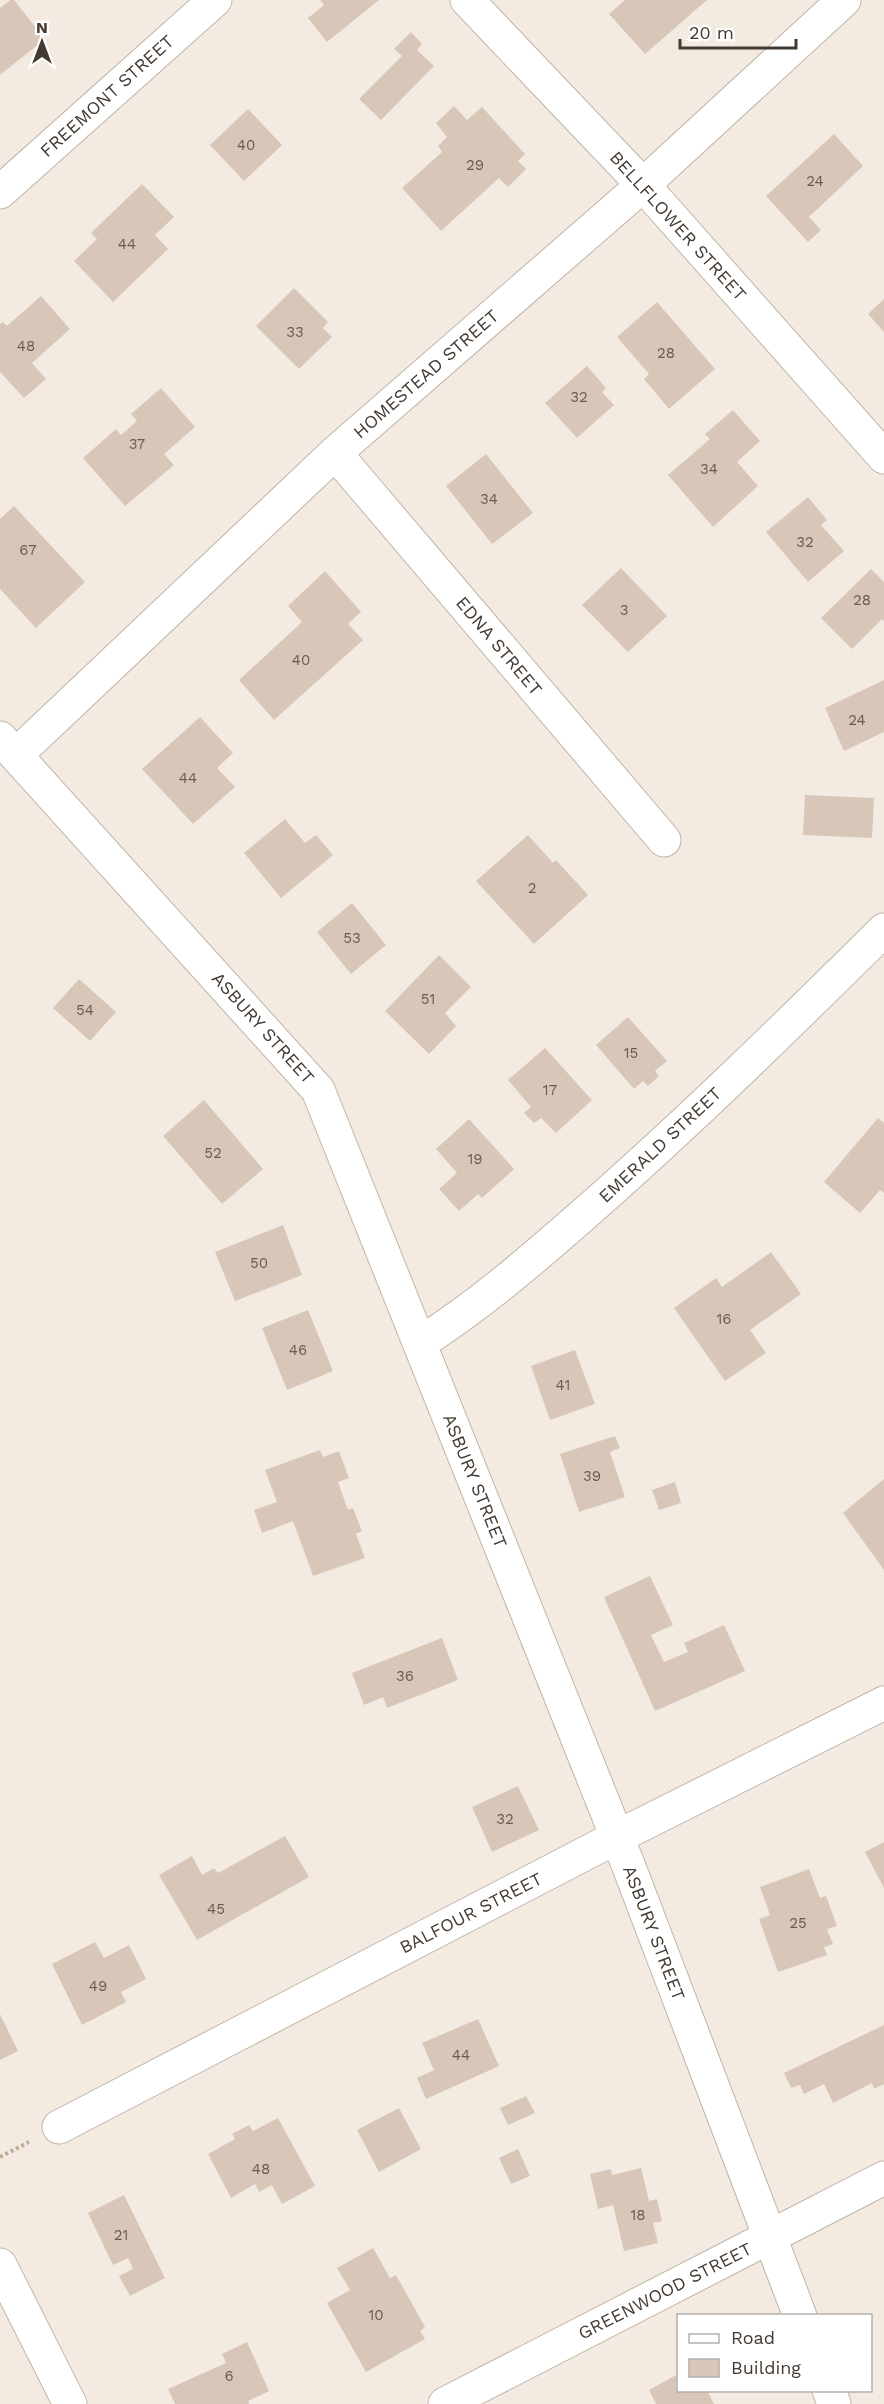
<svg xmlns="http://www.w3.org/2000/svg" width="884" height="2404" viewBox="0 0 884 2404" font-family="'Work Sans',sans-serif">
<rect width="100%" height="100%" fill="#f3ebe1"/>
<!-- building -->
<path fill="#d8c7b8" d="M10,0H14L45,39L0,75V8Z
M320,0H379L327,42L308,18L324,5Z
M625,0H707L645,54L609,14Z
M411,32L422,44L417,50L434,66L381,120L359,99L402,56L394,49Z
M454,106L467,120L482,107L525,154L518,161L526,169L508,187L499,178L441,231L402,188L442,152L438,146L447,137L436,123Z
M248,109L282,145L244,181L210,145Z
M834,134L863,166L809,217L821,230L808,242L766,196Z
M142,184L174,217L155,235L168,249L113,302L74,261L97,239L91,233Z
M294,288L328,322L323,328L332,337L299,369L256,326Z
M41,296L70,329L32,363L46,379L24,398L0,372V324L3,322L7,326Z
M884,299V332L868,314Z
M657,302L715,369L669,409L644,379L649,374L617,337Z
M587,366L606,388L602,392L614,405L577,438L545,403Z
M161,388L195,427L164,454L174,465L125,506L83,458L116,429L121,435L137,421L131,414Z
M733,410L760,441L737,462L758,486L713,527L668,475L710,439L705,434Z
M486,454L533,513L492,544L446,486Z
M808,497L827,520L821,525L844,551L808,582L766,532Z
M14,506L85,582L36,628L0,589V519Z
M621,568L667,616L628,652L582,605Z
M871,569L884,582V621L882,619L852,649L821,618Z
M325,571L361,612L348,624L363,640L274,720L239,680L302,622L288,606Z
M884,680V732L844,751L825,708Z
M200,717L233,753L217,768L235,787L193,824L142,769Z
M805,795L874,798L872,838L803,835Z
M285,819L305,843L316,835L333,855L281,898L244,853Z
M528,835L553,863L556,860L588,895L534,944L476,881Z
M352,903L386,945L351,974L317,932Z
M439,955L471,987L445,1013L456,1026L429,1054L385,1011Z
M79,979L116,1012L90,1041L53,1008Z
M628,1017L667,1061L655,1071L659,1076L648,1086L643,1081L634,1089L596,1045Z
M545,1048L592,1100L556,1133L541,1118L534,1123L524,1113L531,1107L508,1080Z
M204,1100L263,1169L222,1204L163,1136Z
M878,1118L884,1123V1193L880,1190L860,1213L824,1182Z
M469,1119L514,1169L482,1198L478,1194L459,1211L439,1189L457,1173L436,1149Z
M283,1225L302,1275L235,1301L215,1252Z
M771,1252L801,1294L750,1330L766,1353L725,1381L674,1308L716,1278L722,1287Z
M308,1310L333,1371L287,1390L262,1328Z
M575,1350L595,1404L550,1420L531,1366Z
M615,1436L620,1448L610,1452L625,1497L579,1512L560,1454Z
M320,1450L323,1457L339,1451L349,1478L338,1482L348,1510L353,1508L362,1531L356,1534L365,1558L313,1576L293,1521L262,1533L254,1510L277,1502L265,1470Z
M884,1479V1570L843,1513Z
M675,1482L681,1503L659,1510L652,1490Z
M650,1576L673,1625L651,1635L664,1662L688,1652L684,1643L724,1625L745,1671L655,1711L604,1597Z
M442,1638L458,1680L387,1708L383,1697L364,1705L352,1673Z
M518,1786L539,1830L492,1852L472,1807Z
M285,1836L309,1877L197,1940L159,1875L192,1856L202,1875L214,1868L218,1873Z
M884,1842V1888L865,1852Z
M809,1869L820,1898L826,1896L837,1926L827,1929L833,1944L824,1947L827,1955L778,1972L759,1919L770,1915L760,1887Z
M95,1942L104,1958L129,1945L146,1979L121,1992L126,2002L82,2025L52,1964Z
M0,2014L18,2051L0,2060Z
M478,2019L499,2066L426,2099L417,2078L434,2070L422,2043Z
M884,2025V2084L874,2089L872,2083L833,2103L824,2084L804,2094L800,2085L791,2088L784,2073Z
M526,2096L535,2113L508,2125L500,2108Z
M399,2108L421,2149L379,2172L357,2130Z
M278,2118L315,2186L282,2204L272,2185L259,2192L255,2184L231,2198L208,2154L235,2139L232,2134L249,2125L253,2131Z
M518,2149L530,2176L511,2184L499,2158Z
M641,2168L649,2201L657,2199L662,2221L653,2223L658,2243L624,2251L613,2205L598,2209L590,2174L611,2169L612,2175Z
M124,2195L165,2278L130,2296L119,2276L133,2269L128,2258L113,2265L88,2213Z
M373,2248L390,2278L396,2275L425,2327L420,2331L425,2339L366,2372L327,2303L350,2290L337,2268Z
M247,2342L269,2391L248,2401L249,2404H175L168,2389L226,2363L222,2354Z
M678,2374V2390H707L714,2404H656L649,2390Z"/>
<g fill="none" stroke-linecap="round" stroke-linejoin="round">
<defs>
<path id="minor" d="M467,0L643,185L884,457
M0,192L215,0
M335,453L664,840
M0,738L318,1090L629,1867L800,2316
M16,755L335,453L643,185L844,0
M420,1343C482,1304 536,1256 591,1208C692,1119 788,1025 884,930
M59,2127L617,1837L884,1703
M0,2265L70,2404
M829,2390L834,2404
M445,2404L884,2178"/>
</defs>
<!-- minor casing -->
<use href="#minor" stroke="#c1b4a6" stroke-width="35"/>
<!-- path -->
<path stroke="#c2ab92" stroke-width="4" stroke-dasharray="3 3" stroke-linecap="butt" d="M0,2157L29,2142"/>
<!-- minor -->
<use href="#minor" stroke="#fff" stroke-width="33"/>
</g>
<g text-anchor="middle" stroke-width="5" stroke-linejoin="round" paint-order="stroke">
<!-- number labels -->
<g font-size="15" fill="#695d53">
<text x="246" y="150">40</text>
<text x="475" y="170">29</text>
<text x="815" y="186">24</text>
<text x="127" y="249">44</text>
<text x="295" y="337">33</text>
<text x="26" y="351">48</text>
<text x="666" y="358">28</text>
<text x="579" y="402">32</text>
<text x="137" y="449">37</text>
<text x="709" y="474">34</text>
<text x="489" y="504">34</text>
<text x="805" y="547">32</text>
<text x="28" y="555">67</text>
<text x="862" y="605">28</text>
<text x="624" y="615">3</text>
<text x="301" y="665">40</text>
<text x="857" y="725">24</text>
<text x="188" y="783">44</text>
<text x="532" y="893">2</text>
<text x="352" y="943">53</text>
<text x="428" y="1004">51</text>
<text x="85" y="1015">54</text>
<text x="631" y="1058">15</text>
<text x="550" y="1095">17</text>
<text x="213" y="1158">52</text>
<text x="475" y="1164">19</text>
<text x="259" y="1268">50</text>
<text x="724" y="1324">16</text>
<text x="298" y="1355">46</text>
<text x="563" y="1390">41</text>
<text x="592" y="1481">39</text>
<text x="405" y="1681">36</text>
<text x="505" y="1824">32</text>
<text x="216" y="1914">45</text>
<text x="798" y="1928">25</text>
<text x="98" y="1991">49</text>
<text x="461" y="2060">44</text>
<text x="261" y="2174">48</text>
<text x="638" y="2220">18</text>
<text x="121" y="2240">21</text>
<text x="376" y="2320">10</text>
<text x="229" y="2381">6</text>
</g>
<!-- street labels -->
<g font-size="18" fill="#443a31" stroke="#fff">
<text transform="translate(107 96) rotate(-42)" y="6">FREEMONT STREET</text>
<text transform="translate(678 226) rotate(48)" y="6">BELLFLOWER STREET</text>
<text transform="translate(426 374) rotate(-41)" y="6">HOMESTEAD STREET</text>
<text transform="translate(499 646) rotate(50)" y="6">EDNA STREET</text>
<text transform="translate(263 1028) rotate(48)" y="6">ASBURY STREET</text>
<text transform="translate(660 1145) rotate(-43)" y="6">EMERALD STREET</text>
<text transform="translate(475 1481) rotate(68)" y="6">ASBURY STREET</text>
<text transform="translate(471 1913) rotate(-27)" y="6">BALFOUR STREET</text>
<text transform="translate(654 1933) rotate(69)" y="6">ASBURY STREET</text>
<text transform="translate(665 2291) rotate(-27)" y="6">GREENWOOD STREET</text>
</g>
</g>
<!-- legend -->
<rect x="677" y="2314" width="195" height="78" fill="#ffffff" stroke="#b4b0ad" stroke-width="1.5"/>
<rect x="689" y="2334" width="30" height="9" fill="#ffffff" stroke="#b4b0ad" stroke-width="1.5"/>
<text x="731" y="2344" font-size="18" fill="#443a31">Road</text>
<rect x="689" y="2359" width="30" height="18" fill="#d8c7b8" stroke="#b4b0ad" stroke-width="1.5"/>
<text x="731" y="2374" font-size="18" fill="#443a31">Building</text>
<!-- north arrow -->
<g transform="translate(42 42)" stroke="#ffffff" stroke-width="4.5" paint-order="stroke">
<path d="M0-4.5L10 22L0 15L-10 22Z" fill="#443a31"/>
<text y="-9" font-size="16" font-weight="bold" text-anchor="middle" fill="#443a31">N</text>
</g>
<!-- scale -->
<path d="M680 39v9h116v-9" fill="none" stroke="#443a31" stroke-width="3"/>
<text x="689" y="39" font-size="18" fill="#443a31" stroke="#ffffff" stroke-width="4.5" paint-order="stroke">20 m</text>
</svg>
